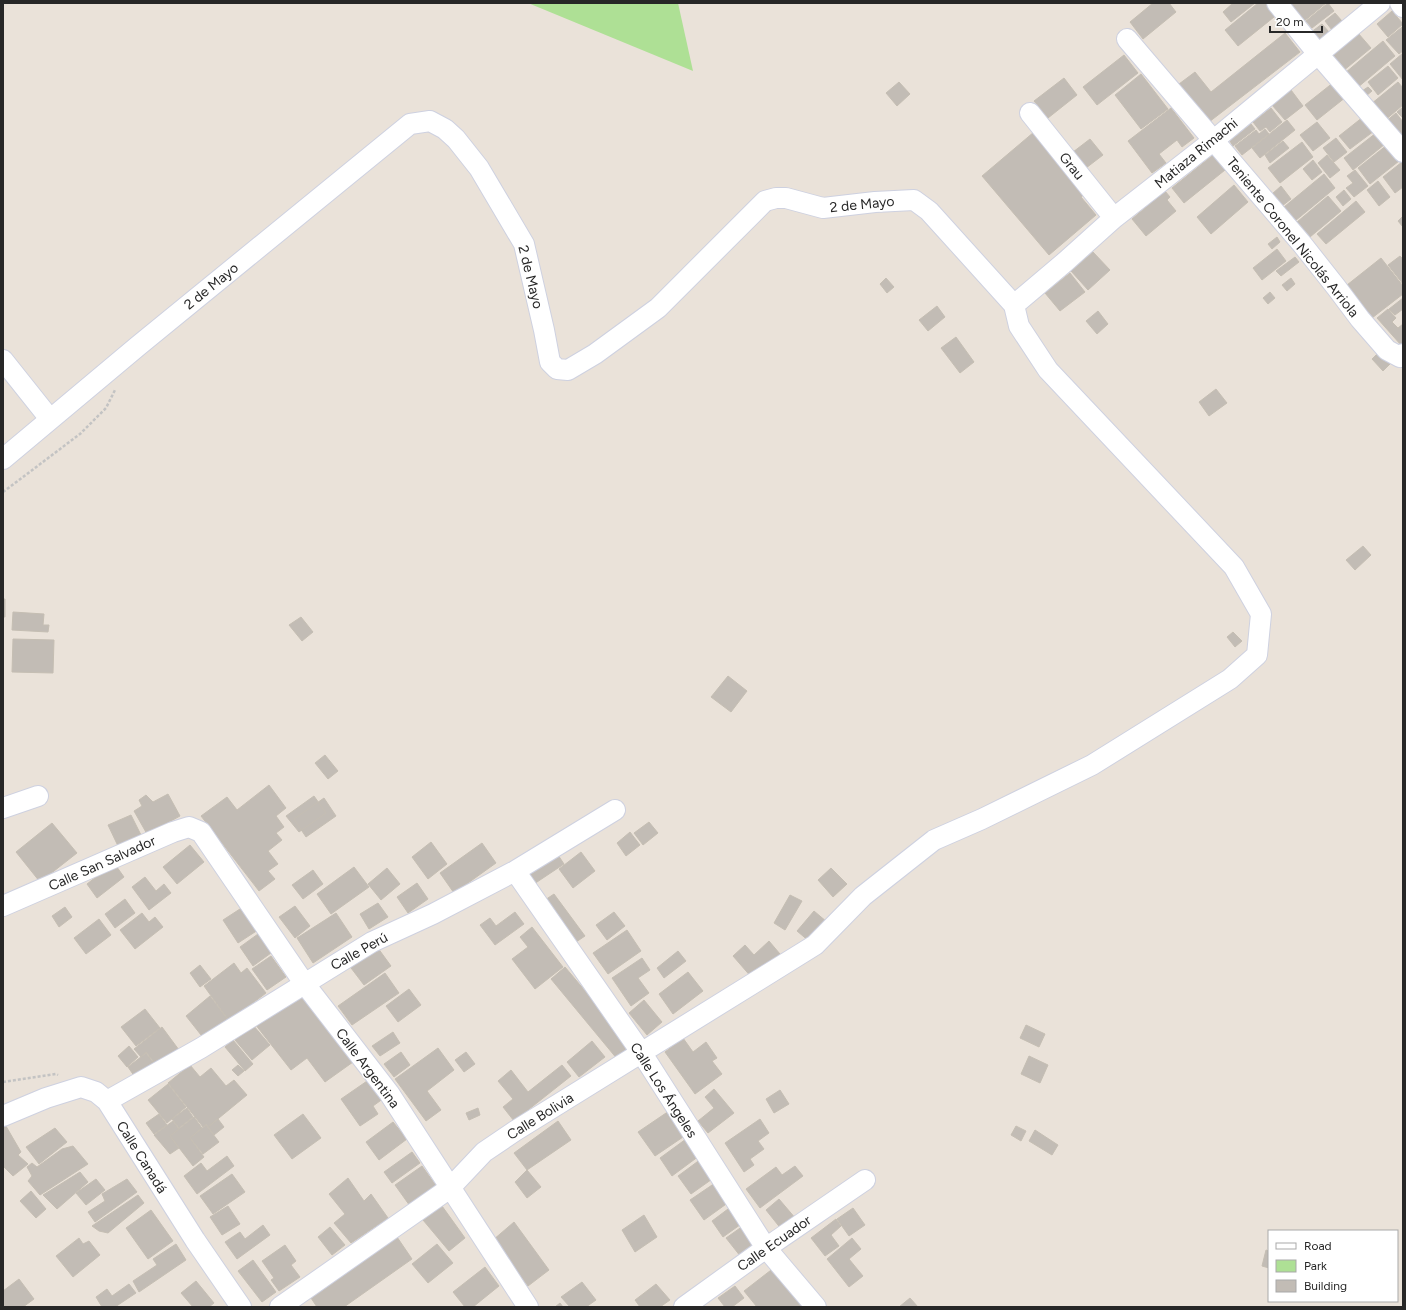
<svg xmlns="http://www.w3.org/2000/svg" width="1406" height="1310" viewBox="0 0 1406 1310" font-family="Figtree,sans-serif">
<rect width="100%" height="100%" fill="#eae2d9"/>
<!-- green -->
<path fill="#aee095" d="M528,3H678L693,71Z"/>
<!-- building -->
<path fill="#c2bcb5" stroke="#c5beb3" d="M1153,3H1169L1176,12L1143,39L1130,22Z
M1233,3H1255L1231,22L1223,12Z
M1258,3H1271L1279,13L1238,46L1225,30Z
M1293,3H1326L1303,22L1290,6Z
M1328,3L1334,11L1312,28L1306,21Z
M1392,11L1403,24L1388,37L1377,24Z
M1335,13L1342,21L1332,30L1325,21Z
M1322,24L1329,32L1313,44L1306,36Z
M1402,27L1403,51L1399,54L1386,40Z
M1285,33L1300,52L1209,122L1179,84L1195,72L1211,92Z
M1358,33L1371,48L1343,71L1331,56Z
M1383,41L1395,56L1357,88L1345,73Z
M1403,53V80L1390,64Z
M1124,55L1138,73L1097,105L1083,87Z
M1388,66L1398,78L1378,95L1368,82Z
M1141,74L1168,109L1141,129L1115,95Z
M1064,78L1077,95L1048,118L1034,101Z
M899,82L910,94L897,106L886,93Z
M1334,82L1346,97L1317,120L1305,105Z
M1398,82L1403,88V105L1384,121L1371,104Z
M1368,87L1372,91L1366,96L1362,91Z
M1291,90L1303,106L1285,120L1272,105Z
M1403,107V118L1397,112Z
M1171,108L1194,138L1182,147L1177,140L1159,154L1166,163L1152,173L1128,141Z
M1271,108L1282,122L1270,132L1266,127L1260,131L1253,122Z
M1396,113L1403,122V133L1398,137L1385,122Z
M1363,117L1374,131L1350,149L1339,136Z
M1287,120L1295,130L1260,158L1252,148Z
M1317,122L1330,138L1313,151L1300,135Z
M1251,124L1255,129L1233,146L1230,141Z
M1265,129L1269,134L1242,155L1235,146L1256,130L1259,134Z
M1034,132L1086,193L1081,197L1096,215L1049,255L982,176Z
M1376,133L1385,144L1353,170L1344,158Z
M1336,138L1347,152L1334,162L1323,148Z
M1090,139L1103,155L1086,168L1073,152Z
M1283,141L1289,148L1270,163L1265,155Z
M1302,142L1313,157L1280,183L1268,168Z
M1387,145L1399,161L1370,184L1358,168Z
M1213,155L1225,170L1184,203L1172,188Z
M1327,155L1340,170L1330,178L1318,163Z
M1313,160L1322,172L1312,180L1303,169Z
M1402,162L1403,187L1395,193L1383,177Z
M1355,170L1368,186L1354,197L1346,188L1353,183L1347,176Z
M1324,174L1335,188L1295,221L1284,207Z
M1378,181L1390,197L1379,206L1367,190Z
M1234,185L1248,202L1211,234L1197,217Z
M1281,186L1291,199L1282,206L1272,194Z
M1344,190L1351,199L1343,206L1336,197Z
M1165,191L1170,197L1167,200L1176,211L1146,236L1132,219Z
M1328,196L1341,211L1310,237L1297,222Z
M1356,201L1365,212L1326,244L1317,234Z
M1403,216V227L1398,221Z
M1277,237L1280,242L1272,249L1268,244Z
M1277,249L1286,261L1262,280L1253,268Z
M1093,252L1110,270L1088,290L1071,271Z
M1400,256L1403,259V284L1388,265Z
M1295,257L1299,262L1281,276L1276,271Z
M1381,258L1403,286V294L1372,318L1347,285Z
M1070,273L1085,292L1060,311L1045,293Z
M886,278L894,287L887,293L880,284Z
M1291,278L1295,284L1287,291L1282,285Z
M1270,292L1275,298L1268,304L1263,298Z
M1403,298V309L1395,315L1389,309Z
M937,306L945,317L928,331L919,320Z
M1388,309L1396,318L1392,322L1398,328L1403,324V343L1401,345L1377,318Z
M1098,311L1108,324L1097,334L1086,321Z
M956,337L974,362L960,373L941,348Z
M1379,352L1390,364L1383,371L1372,359Z
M1216,389L1227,403L1209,416L1199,402Z
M1363,546L1371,555L1355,570L1346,560Z
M3,599H5V617H3Z
M13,612L44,614L43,625H49L48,632L12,630Z
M301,617L313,632L302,641L289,625Z
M1233,632L1242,641L1235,647L1227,637Z
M13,639L54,640L53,673L12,672Z
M728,676L747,691L731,712L711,697Z
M325,755L338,771L328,779L315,763Z
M269,785L286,808L276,816L284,827L276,833L282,840L268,851L278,864L268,871L275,879L259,891L201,816L227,797L237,810Z
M168,794L180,816L147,834L134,811L142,806L139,800L146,795L153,802Z
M314,796L326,813L299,832L286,816Z
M324,798L336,816L306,837L294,819Z
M131,815L141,835L118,846L108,825Z
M649,822L658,833L643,845L634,833Z
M52,823L77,853L40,882L16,852Z
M630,832L640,845L626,856L617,843Z
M431,842L447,864L428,879L412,857Z
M482,843L496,863L454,893L440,873Z
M190,845L204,862L177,884L163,867Z
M554,849L564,864L534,884L524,869Z
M581,852L595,871L573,888L559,869Z
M114,863L124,877L97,898L87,884Z
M354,867L369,887L331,914L317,894Z
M387,868L400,884L381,900L368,884Z
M831,868L847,884L833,897L818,880Z
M313,870L323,884L303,899L292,885Z
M145,877L156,891L164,884L171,893L149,910L132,887Z
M417,883L428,899L408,913L397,897Z
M554,894L585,936L573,944L542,902Z
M790,895L802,901L785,930L774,923Z
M125,899L135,913L115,928L105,914Z
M378,903L388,917L369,929L360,914Z
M295,906L310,926L295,938L279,917Z
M65,907L72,917L59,927L52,916Z
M243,907L258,930L238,943L223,920Z
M814,911L827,922L810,942L797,931Z
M515,912L524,924L495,945L480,925L490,918L496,926Z
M614,912L625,926L607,940L596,925Z
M142,913L149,922L155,917L163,927L135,949L120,930Z
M336,913L352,937L313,963L297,938Z
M99,919L111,935L86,954L74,938Z
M532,927L563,967L535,989L512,959L528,947L520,937Z
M627,930L641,951L608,974L593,953Z
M258,934L271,953L253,966L240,947Z
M769,941L780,954L753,979L733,956L745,945L754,955Z
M375,944L391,966L364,985L348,964Z
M678,951L686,961L664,978L657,968Z
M271,956L286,977L267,990L252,969Z
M642,958L650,970L638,978L649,993L631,1006L612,978Z
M234,963L241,973L247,968L266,993L229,1021L204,986Z
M200,965L211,979L200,987L190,973Z
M565,967L633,1048L618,1060L551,979Z
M688,972L703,991L673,1014L659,994Z
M385,973L399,993L352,1025L338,1006Z
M409,989L421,1005L398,1022L386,1006Z
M300,990L353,1062L325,1082L307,1058L291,1070L255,1024Z
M210,996L229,1021L205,1040L186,1016Z
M644,1000L662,1022L647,1035L629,1013Z
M145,1009L160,1028L136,1046L121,1027Z
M253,1025L270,1045L252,1060L235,1040Z
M1026,1025L1045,1034L1039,1047L1020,1038Z
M162,1027L179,1050L157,1066L146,1052L141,1057L134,1049Z
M393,1032L400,1043L380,1056L372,1046Z
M683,1038L693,1052L706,1042L717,1058L712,1061L722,1074L695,1094L665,1052Z
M233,1040L253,1064L245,1071L225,1047Z
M592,1041L605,1057L579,1077L567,1062Z
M129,1046L138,1057L127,1067L118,1056Z
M438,1048L454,1070L427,1091L441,1110L426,1121L395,1079Z
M401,1052L410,1065L394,1077L384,1064Z
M466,1052L475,1064L464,1072L455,1060Z
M146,1053L156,1066L137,1080L128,1067Z
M1029,1056L1048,1065L1040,1083L1021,1074Z
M190,1065L200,1077L211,1068L226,1086L234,1080L247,1095L208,1127L206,1124L203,1127L168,1083Z
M238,1065L244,1071L238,1076L232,1070Z
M562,1065L571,1076L514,1121L503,1107L513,1099L498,1081L511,1070L528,1092Z
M370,1079L384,1098L373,1106L378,1114L360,1126L341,1099Z
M168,1084L186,1107L167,1123L148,1100Z
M714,1089L734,1113L708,1133L698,1121L714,1108L705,1097Z
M780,1090L789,1104L774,1113L766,1099Z
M187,1108L193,1117L179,1128L172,1119Z
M478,1108L480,1115L469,1120L466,1113Z
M669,1111L686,1135L655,1156L638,1132Z
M159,1114L167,1125L154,1134L146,1123Z
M303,1114L321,1138L292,1159L274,1135Z
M194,1117L202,1128L190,1138L204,1157L193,1166L170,1136Z
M218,1119L224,1127L214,1135L208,1127Z
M760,1119L769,1133L758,1141L764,1149L750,1159L754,1165L744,1172L725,1143Z
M3,1121L21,1152L18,1155L28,1164L13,1176L3,1166Z
M173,1121L179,1129L170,1136L179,1148L170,1154L154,1135Z
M558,1121L571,1140L527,1170L514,1153Z
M393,1122L407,1139L379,1160L366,1142Z
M206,1125L219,1142L203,1154L190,1138Z
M1016,1126L1026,1131L1021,1141L1011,1135Z
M55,1128L67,1142L39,1164L26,1147Z
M1035,1130L1058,1145L1052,1155L1029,1141Z
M686,1139L699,1156L672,1176L660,1158Z
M73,1146L88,1164L40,1195L28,1181L32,1176L27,1167L32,1163L37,1167L62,1149Z
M412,1152L420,1163L392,1183L384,1172Z
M227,1156L234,1166L197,1194L184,1176L201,1163L207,1171Z
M701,1159L715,1177L691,1194L678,1176Z
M422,1166L437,1187L410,1206L395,1185Z
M795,1166L803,1176L760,1208L746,1189L776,1167L782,1175Z
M527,1170L541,1187L527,1198L515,1182Z
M80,1172L88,1182L57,1209L43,1195Z
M232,1174L245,1192L213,1214L200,1196Z
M348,1178L364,1201L371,1194L388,1218L351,1243L334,1223L345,1214L329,1194Z
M96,1179L105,1190L86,1205L76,1193Z
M127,1179L137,1192L95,1222L88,1212L105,1201L102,1194Z
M715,1183L729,1202L704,1220L690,1200Z
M31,1191L46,1209L36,1218L20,1201Z
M138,1195L144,1203L108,1233L99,1231L92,1226Z
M779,1199L796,1219L782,1230L766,1210Z
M228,1206L240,1224L222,1235L210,1217Z
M442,1206L465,1238L449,1251L423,1220Z
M732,1206L744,1222L723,1237L712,1221Z
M853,1208L865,1225L849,1236L837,1219Z
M151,1210L173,1241L148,1259L126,1228Z
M644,1215L657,1237L635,1252L622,1230Z
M836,1219L841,1226L831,1235L839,1246L825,1256L811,1238Z
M514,1222L549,1270L528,1286L493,1240Z
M263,1225L270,1235L237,1259L225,1242L240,1232L245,1239Z
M743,1226L758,1245L741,1257L726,1238Z
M330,1227L345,1245L332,1255L318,1237Z
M397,1237L412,1259L344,1307H317L311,1298Z
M79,1238L83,1244L89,1241L100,1255L73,1277L56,1256Z
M852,1238L861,1249L849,1259L863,1276L849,1287L827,1259Z
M176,1244L186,1260L139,1292L133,1281L157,1265L153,1259Z
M437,1244L453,1263L428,1283L412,1264Z
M285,1245L296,1261L291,1265L300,1277L279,1291L271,1280L274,1278L262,1261Z
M1266,1250L1269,1251V1268L1262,1266Z
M253,1260L276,1292L262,1302L238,1271Z
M485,1267L499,1286L473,1307H465L453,1292Z
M775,1267L805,1307H757L744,1291Z
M19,1279L34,1299L23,1307H3V1291Z
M196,1281L214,1303L209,1307H193L181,1293Z
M582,1282L596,1300L586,1307H570L561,1297Z
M129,1284L136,1293L115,1307H102L96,1297L107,1289L112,1296Z
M656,1284L670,1300L660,1307H640L635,1300Z
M735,1286L744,1298L732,1307H725L718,1298Z
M910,1298L918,1307H899Z
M560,1303L563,1307H555Z"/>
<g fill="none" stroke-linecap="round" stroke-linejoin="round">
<defs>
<path id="street" d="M1277,3L1318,54L1403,152
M1400,3L1403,7
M1127,39L1302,244L1336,287L1360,319L1387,350L1400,357L1403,354
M1030,113L1114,218
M1014,305L1065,262L1114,218L1214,140L1380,3
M3,360L50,419
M3,459L138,346L410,124L430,121L445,129L456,139L479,168L524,244L544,330L550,362L557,369L568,370L595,354L658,308L765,201L776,198H786L823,208L875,202L914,200L929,211L1014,305L1019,326L1048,370L1234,567L1261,614L1257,655L1230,679L1092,765L982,819L934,840L863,896L815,945L515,1131L484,1152L450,1188L280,1307
M3,808L38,796
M515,871L641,1052L766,1248L816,1307
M3,906L173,832L189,827L201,832L304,983L389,1093L528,1307
M107,1101L201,1048L372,942L433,914L515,871L615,810
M3,1116L46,1098L81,1087L96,1092L107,1101L195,1240L241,1307
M684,1307L766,1248L865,1180"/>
</defs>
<!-- street casing -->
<use href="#street" stroke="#ced1e0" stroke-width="22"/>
<!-- path -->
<path stroke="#c3c3c3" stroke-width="2.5" stroke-dasharray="3 2" stroke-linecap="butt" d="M3,492L80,434L106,408L115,390
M3,1082L56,1074L58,1075"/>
<!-- street -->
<use href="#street" stroke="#fff" stroke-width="20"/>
</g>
<g text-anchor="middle" stroke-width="3" stroke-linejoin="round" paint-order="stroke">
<!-- street labels -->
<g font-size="14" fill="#272727" stroke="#fff">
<text transform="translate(1196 153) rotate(-39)" y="5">Matiaza Rimachi</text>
<text transform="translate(1072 166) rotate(51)" y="5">Grau</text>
<text transform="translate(862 204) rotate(-6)" y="5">2 de Mayo</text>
<text transform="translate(1293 237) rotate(51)" y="5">Teniente Coronel Nicolás Arriola</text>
<text transform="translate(531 277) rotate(76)" y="5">2 de Mayo</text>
<text transform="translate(211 286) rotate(-39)" y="5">2 de Mayo</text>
<text transform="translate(102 863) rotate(-24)" y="5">Calle San Salvador</text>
<text transform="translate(359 951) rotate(-29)" y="5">Calle Perú</text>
<text transform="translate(368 1068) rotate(53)" y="5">Calle Argentina</text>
<text transform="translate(664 1090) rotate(57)" y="5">Calle Los Ángeles</text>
<text transform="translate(540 1116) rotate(-32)" y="5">Calle Bolivia</text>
<text transform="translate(142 1157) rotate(58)" y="5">Calle Canadá</text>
<text transform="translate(774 1243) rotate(-35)" y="5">Calle Ecuador</text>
</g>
</g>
<!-- border -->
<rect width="1406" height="1310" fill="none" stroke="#272727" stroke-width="8"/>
<!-- legend -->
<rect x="1268" y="1230" width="130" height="72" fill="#ffffff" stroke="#a9a9a9"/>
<rect x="1276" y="1243" width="20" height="6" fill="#ffffff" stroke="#a9a9a9"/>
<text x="1304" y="1250" font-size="12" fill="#272727">Road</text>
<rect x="1276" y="1260" width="20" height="12" fill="#aee095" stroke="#a9a9a9"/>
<text x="1304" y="1270" font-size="12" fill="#272727">Park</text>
<rect x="1276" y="1280" width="20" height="12" fill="#c2bcb5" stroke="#a9a9a9"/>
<text x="1304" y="1290" font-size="12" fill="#272727">Building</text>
<!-- scale -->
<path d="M1270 26v6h52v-6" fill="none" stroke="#272727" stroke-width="2"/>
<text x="1276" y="26" font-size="12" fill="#272727" stroke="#ffffff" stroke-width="3" paint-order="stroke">20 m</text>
</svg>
